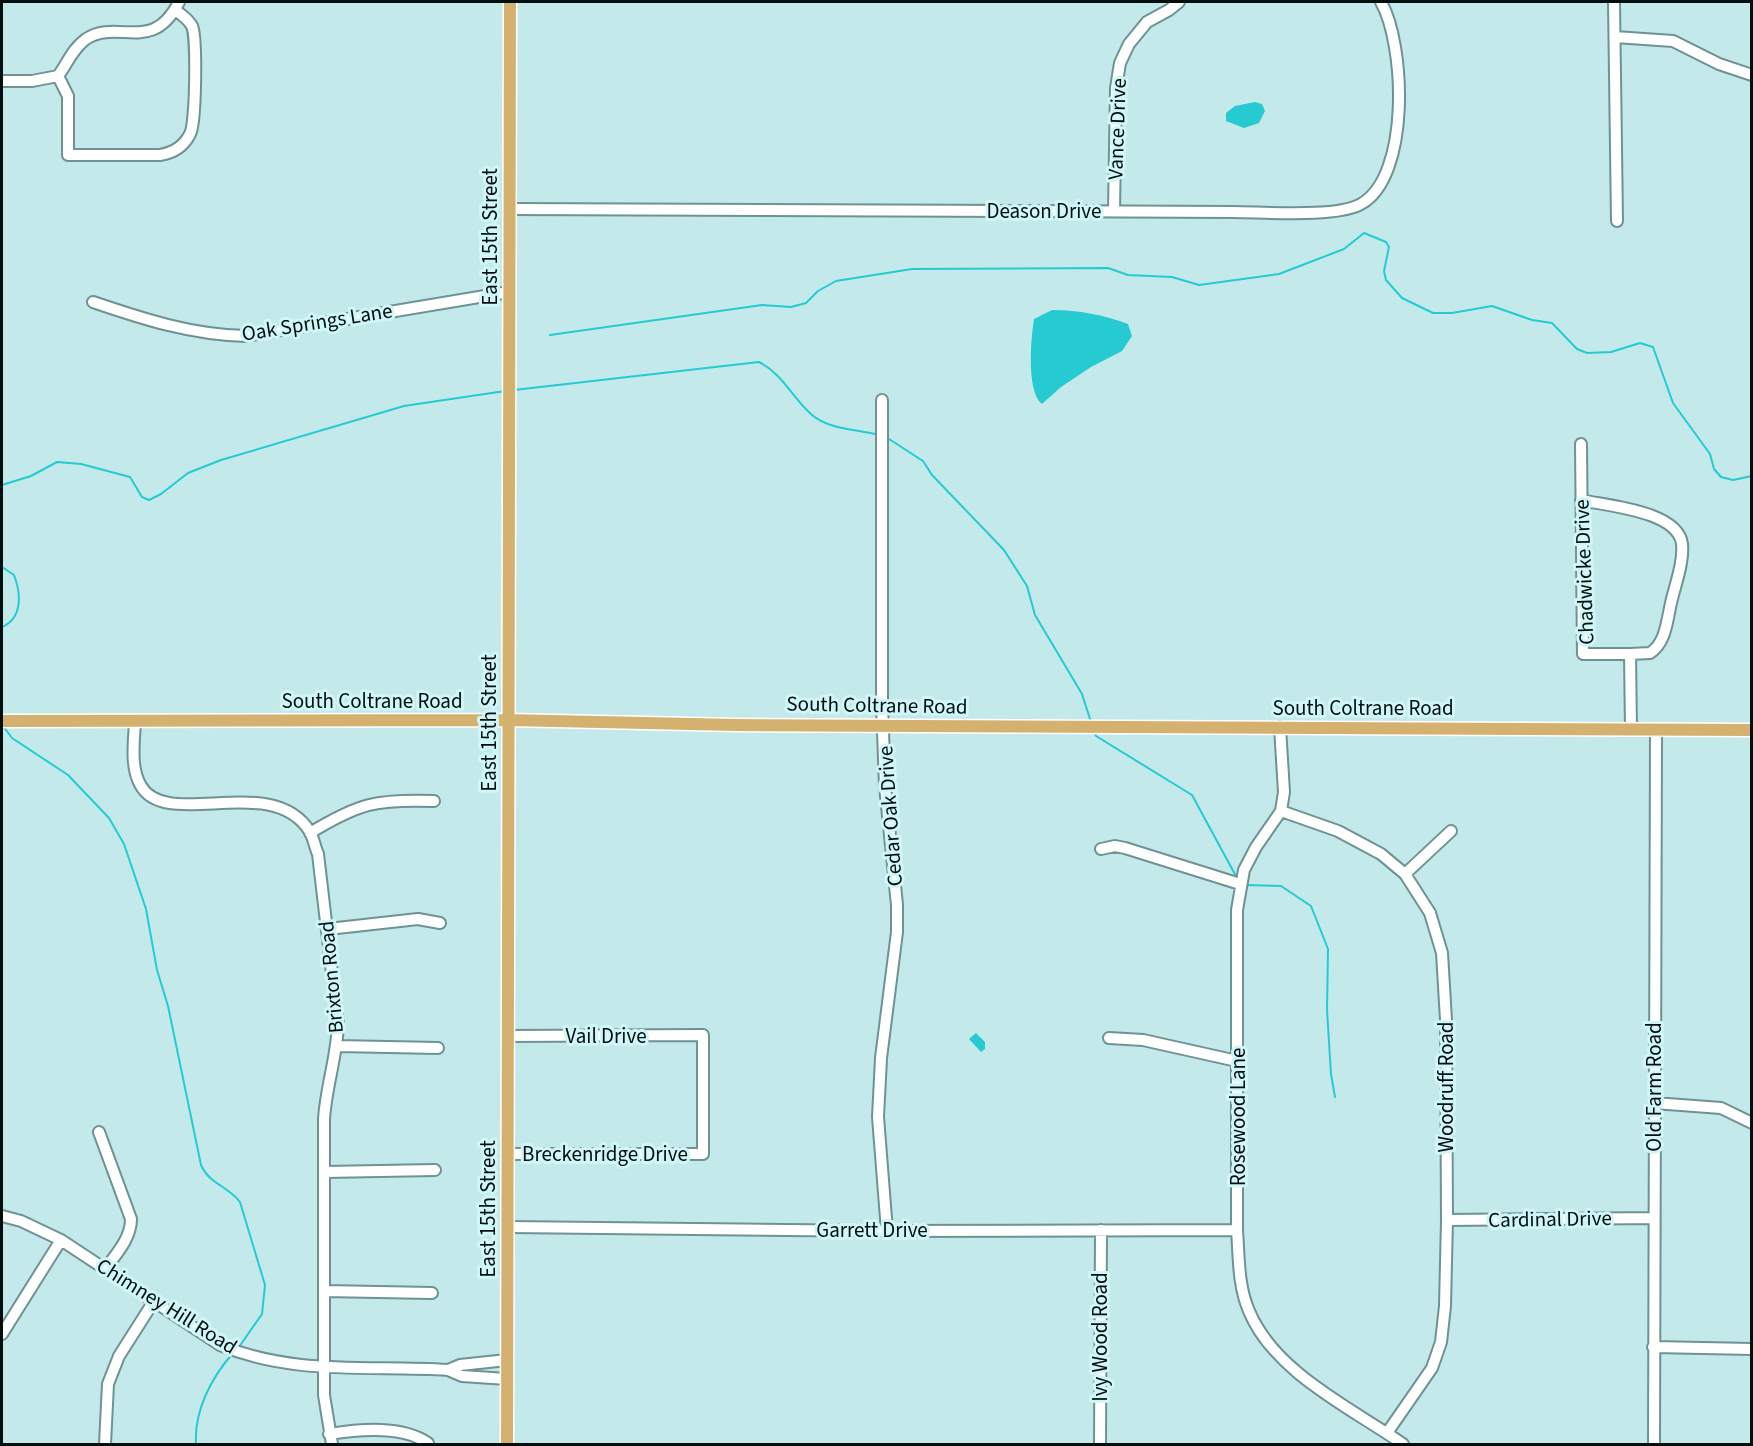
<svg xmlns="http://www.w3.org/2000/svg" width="1753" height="1446" viewBox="0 0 1753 1446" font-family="'Source Sans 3',sans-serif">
<rect width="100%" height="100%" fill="#c3e9ea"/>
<!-- water -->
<path fill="#25cbd1" d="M1255,102L1262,104L1265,111L1259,123L1244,128L1226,121V113L1235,106Z
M1052,310C1080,310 1103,315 1128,324L1132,336L1122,351L1091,367L1061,387L1042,404C1026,391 1031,338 1034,319Z
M976,1033L985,1042V1049L981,1052L969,1039Z"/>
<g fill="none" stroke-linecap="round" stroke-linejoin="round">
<!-- stream -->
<path stroke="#25cbd1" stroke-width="2" d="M550,335L762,305L791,307L806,303L818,291L836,281L912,269L1108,268L1128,275L1172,277L1199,285L1279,274L1344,249L1364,233L1386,242L1389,247L1384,271L1386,280L1402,298L1433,313H1452L1492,306L1532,320L1552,323L1577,349L1587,353L1611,352L1640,343L1653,347L1673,403L1710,454L1714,469L1721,477L1733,480L1752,476
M514,390L759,362C783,374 793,399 812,415C830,430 857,429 879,435
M889,439L923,461L932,475L1004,550L1027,586L1035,615L1082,694L1091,722
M2,485L31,476L57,462L81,464L130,477L142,497L149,500L161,494L188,473L221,460L404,406L505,391
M2,567L14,575C21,593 23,618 2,627
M3,726L12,738L68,775L109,818L124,844L146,909L157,970L168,1006L201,1165C209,1184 228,1186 240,1202L265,1285L262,1314L239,1347
M1094,730L1096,736L1192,795L1237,878
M1245,885L1281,886L1311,906L1328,949L1327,1010L1331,1074L1335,1097
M196,1444C194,1411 211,1378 233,1353"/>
<defs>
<path id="minor" d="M1614,2L1617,221
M1615,37L1673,41L1719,64L1752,75
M58,76L68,96V155H160C173,153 184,146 190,134C196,124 197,37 192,26C188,19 181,14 175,10
M2,81H32L58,76C67,64 73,48 86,39C118,18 152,55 179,2
M509,209L1233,212C1264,212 1336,218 1361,204C1411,176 1405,44 1381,2
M1114,211L1116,88L1120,63L1129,44L1147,22L1169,10L1179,2
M93,302C143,319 192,335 246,336L509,292
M882,400V704L885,786L897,905V932L881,1058L878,1117L887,1231
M1581,444L1583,654H1630L1631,729
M1581,500C1608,506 1678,511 1682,544C1684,562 1675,585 1671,603C1667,620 1666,643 1650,653L1630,654
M135,722C134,742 130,768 141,786C167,831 273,771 310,832C314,839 315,848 318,854L338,1024C337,1056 326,1087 324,1119V1395L332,1444
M1280,727L1284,792L1281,811L1256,847L1244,870L1237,910V1230C1239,1257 1238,1286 1249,1311C1274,1372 1351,1408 1403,1444
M1281,811L1338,831L1381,854L1405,874L1430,913L1442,953L1446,1020L1447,1220L1445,1306L1441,1342L1432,1368L1387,1433
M310,833C359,803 377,799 434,801
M1101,849L1115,846L1125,848L1240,884
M1405,874L1451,831
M328,929L418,919L440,923
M1109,1038L1143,1040L1237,1061
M337,1046L438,1048
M1654,1103L1721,1108L1752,1123
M99,1132L131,1219C131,1238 117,1253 106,1268
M508,1154H703V1035L508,1036
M325,1172L435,1170
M2,1216L21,1221L61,1240L220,1345C295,1376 369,1365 448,1370L462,1376L507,1379
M1447,1220L1654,1218
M507,1227L887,1231L1237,1230
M324,1291L432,1293
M2,1334L61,1240
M1653,1347L1752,1349
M448,1370L460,1365L507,1360
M329,1434C360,1429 402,1425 428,1443
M105,1444L108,1384L119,1356L154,1301
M1100,1444L1101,1230
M1654,1444L1656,730"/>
<path id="major" d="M2,721L508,720L736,725L1752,730
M507,1444L510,2"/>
</defs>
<!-- minor casing -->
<use href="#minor" stroke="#6f9293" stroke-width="14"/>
<!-- major casing -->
<use href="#major" stroke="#fff" stroke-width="15"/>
<!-- minor -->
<use href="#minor" stroke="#fff" stroke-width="10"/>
<!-- major -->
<use href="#major" stroke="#d4b16e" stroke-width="12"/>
</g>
<g text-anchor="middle" stroke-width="6" stroke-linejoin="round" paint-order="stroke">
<!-- street labels -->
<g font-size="21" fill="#030e0f" stroke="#d0f6f7">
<text transform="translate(1117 129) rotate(-88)" y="7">Vance Drive</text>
<text x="1044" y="218">Deason Drive</text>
<text transform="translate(490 237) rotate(-90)" y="7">East 15th Street</text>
<text transform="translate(317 322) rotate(-9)" y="7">Oak Springs Lane</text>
<text transform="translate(1584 572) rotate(-92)" y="7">Chadwicke Drive</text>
<text x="372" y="708">South Coltrane Road</text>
<text transform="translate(877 705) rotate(1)" y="7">South Coltrane Road</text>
<text x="1363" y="715">South Coltrane Road</text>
<text transform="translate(489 723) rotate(-90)" y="7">East 15th Street</text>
<text transform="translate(890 816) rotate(-94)" y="7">Cedar Oak Drive</text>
<text transform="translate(331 977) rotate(-95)" y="7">Brixton Road</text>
<text x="606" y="1043">Vail Drive</text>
<text transform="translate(1446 1087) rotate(-90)" y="7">Woodruff Road</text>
<text transform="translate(1654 1087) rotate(-90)" y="7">Old Farm Road</text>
<text transform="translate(1238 1117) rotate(-90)" y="7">Rosewood Lane</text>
<text x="605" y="1161">Breckenridge Drive</text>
<text transform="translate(488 1209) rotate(-90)" y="7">East 15th Street</text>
<text transform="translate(1550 1219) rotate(-1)" y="7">Cardinal Drive</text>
<text x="872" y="1237">Garrett Drive</text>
<text transform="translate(167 1306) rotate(32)" y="7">Chimney Hill Road</text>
<text transform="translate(1100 1337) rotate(-90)" y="7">Ivy Wood Road</text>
</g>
</g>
<!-- border -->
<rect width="1753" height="1446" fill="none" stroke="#030e0f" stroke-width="6"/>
</svg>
